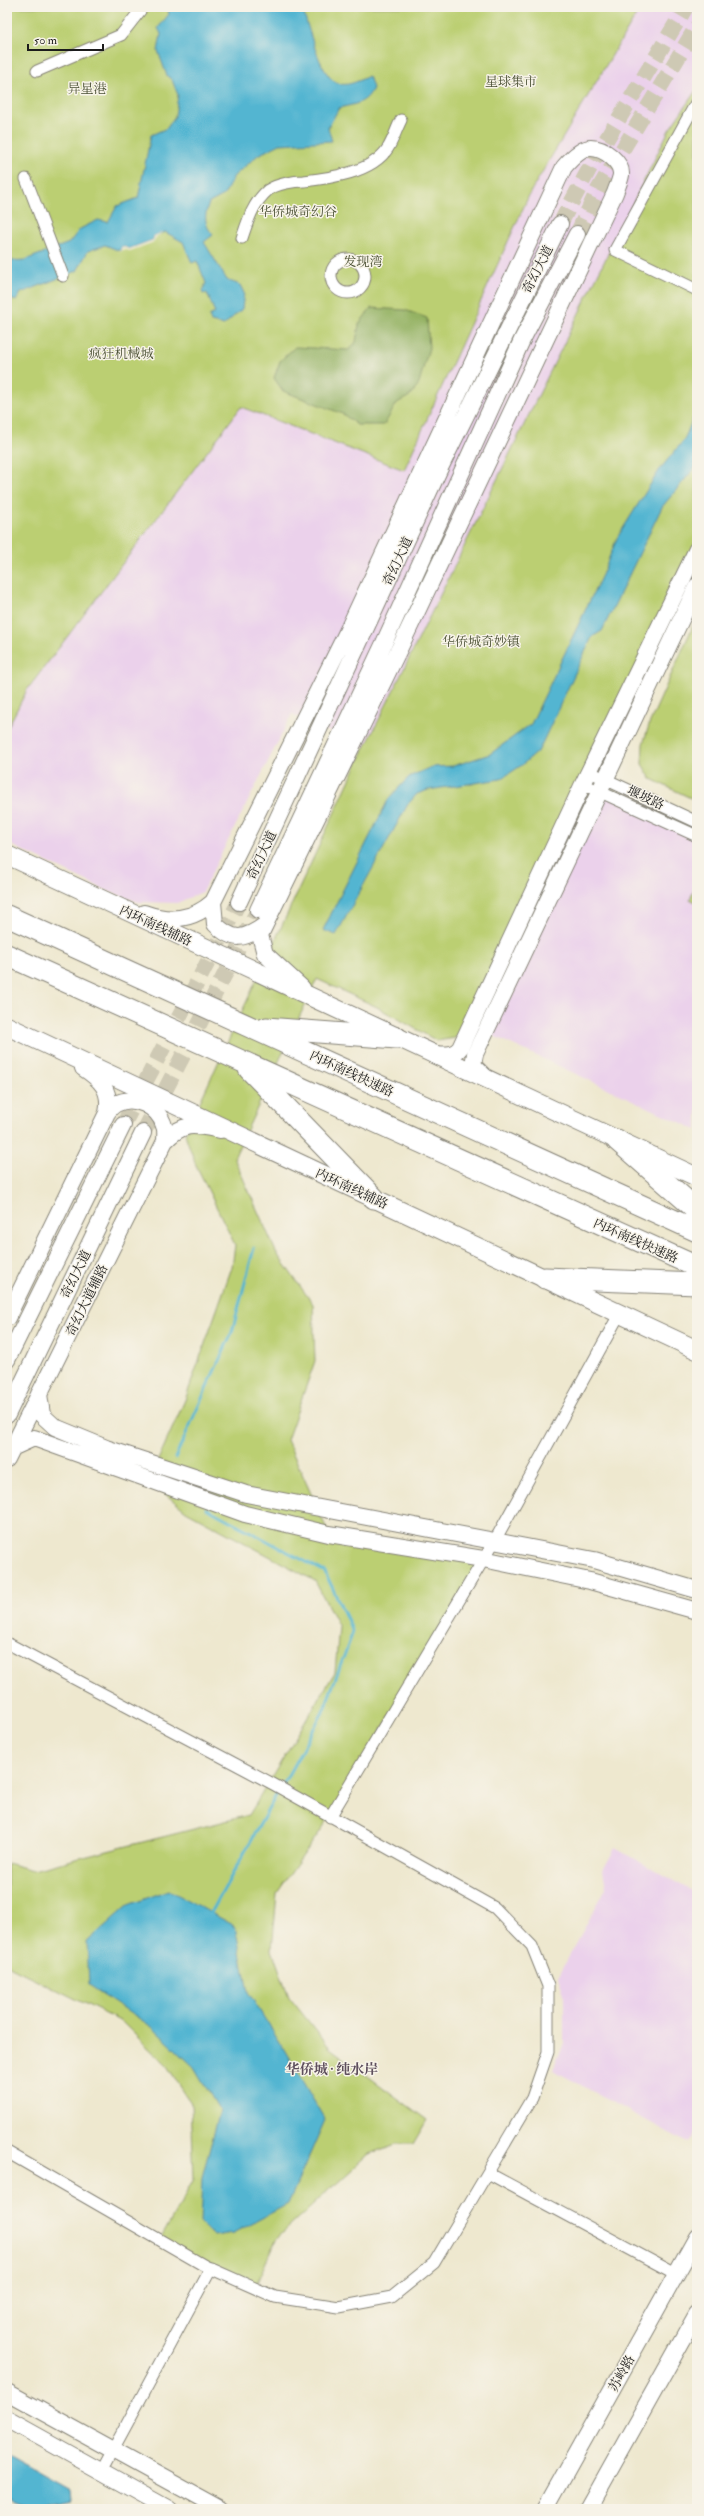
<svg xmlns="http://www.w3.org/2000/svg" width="704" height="2516" viewBox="0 0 704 2516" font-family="'IM FELL Double Pica','Noto Serif SC',serif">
<rect width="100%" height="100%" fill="#f7f3e8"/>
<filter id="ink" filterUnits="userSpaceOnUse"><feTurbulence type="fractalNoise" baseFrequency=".025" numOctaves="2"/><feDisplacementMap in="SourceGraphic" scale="8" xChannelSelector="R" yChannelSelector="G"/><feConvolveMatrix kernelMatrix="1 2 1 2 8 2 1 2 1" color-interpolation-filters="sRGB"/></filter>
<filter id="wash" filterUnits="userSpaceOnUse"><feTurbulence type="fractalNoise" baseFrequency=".012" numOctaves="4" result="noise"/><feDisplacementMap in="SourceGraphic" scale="16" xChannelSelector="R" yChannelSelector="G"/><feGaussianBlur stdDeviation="0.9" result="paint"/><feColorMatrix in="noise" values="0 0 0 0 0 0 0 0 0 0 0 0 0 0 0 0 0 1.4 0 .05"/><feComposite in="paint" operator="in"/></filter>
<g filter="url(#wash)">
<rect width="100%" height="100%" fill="#eee8cf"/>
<!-- built -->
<path fill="#ebd1eb" d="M7,7H697V401L369,750L292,714L202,892L177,903L139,902L110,892L7,843Z
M599,791L697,836V1130L485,1032Z
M615,1848L697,1894V2126L688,2143L553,2070L564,2043V1995L558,1977L606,1888L603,1870Z"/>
<!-- green -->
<path fill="#bbcf72" stroke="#6c7647" d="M7,7H641L531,191L404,470L241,407L27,690L7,729Z
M697,89V549L462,1032L455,1038L437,1041L377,1007L317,979L234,1158L277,1254L313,1304L315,1361L287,1440L329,1534L483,1559L330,1817L277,1893L272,1950L289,1997L330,2048L427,2120L413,2144H396L369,2154L276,2239L255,2287L160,2240L194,2179L191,2103L167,2066L122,2022L7,1965V1863L33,1870L249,1815L335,1672L339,1627L315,1581L186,1511L159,1489L158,1460L185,1400L232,1267L235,1245L195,1163L185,1134L357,764L669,130Z
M697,617V801L651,779L642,764L643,744L650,722Z
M697,884V903L690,899Z"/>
<!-- forest -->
<path fill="#94b264" stroke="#586740" d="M371,308L405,310L427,318L429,348L418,386L410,396L397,403L384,425H357L343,414L283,391L274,378L280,361L295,347L349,350L356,342L359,324Z"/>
<!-- water -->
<path fill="#52b5d1" stroke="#376876" d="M167,7H305L304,14C310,31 321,80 340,84C350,86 360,80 369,76L373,88C366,104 355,104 339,108L328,128L332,141L280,144L258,155L234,176L224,195L209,203C204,217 204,224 213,235L204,242L227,280L240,285L244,293L242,309L224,325L211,322L209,316L215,313L207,293L203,294L202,291L206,283L197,261L192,263L183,242L165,232L154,236L153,240L129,249L122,246L120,251L105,245L88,251L77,271L21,293L16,301L7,297V261L25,260L69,243L80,229L98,220L108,222L117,206L138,198L151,135L167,128L175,116L178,95L172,80L167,76L158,51L161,34L158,28L169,14Z
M697,409V465L662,507L602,631L592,637L539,750L522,765L501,779L428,790L417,794L408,804L336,935L323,930L389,798L409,777L431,767L453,766L490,754L531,724L602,575L617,538L660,469L684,440Z
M169,1890L235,1926L248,1992L285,2051L325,2120L288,2204L234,2233L213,2236L200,2223L202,2177L220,2111L194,2067L152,2027L89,1985L87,1942L128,1905Z
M7,2455L70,2490L71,2501C48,2507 28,2508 7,2496Z"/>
<!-- pier -->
<path fill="#eee8cf" d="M163,232L156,237L154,242L130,251L123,249L119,253L122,246L129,249L153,240L154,236Z"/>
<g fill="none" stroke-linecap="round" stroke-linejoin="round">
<!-- stream -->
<path stroke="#52b5d1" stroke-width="3" d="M175,1458L232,1332L254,1248
M206,1508L325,1572L353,1632L323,1712L282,1786
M211,1913L279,1790"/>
</g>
</g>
<g filter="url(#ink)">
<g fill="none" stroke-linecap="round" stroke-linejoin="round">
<!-- secondary-tunnel -->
<path stroke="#cec9b4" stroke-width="16" stroke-dasharray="16 8" stroke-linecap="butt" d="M560,224L594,160L686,7
M577,234L598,190L697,26
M123,1125L239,902
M143,1133L258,910"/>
<defs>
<path id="street" d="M37,71L121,35L143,7
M697,101L615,250L697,290
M26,179L63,276
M242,238C248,220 253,203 268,190C277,184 294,181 304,181C330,178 372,173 388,148C393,140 396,130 401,120
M331 276a17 17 0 1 1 34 0a17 17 0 1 1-34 0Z
M590,772L697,822
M583,784L697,836
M7,1643L273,1784L495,1908L532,1946L548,1986V2052L532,2098L434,2263L392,2297L339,2307L275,2297L205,2266L7,2152
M330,1817L494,1542L620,1313
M488,2173L676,2274
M101,2472L211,2268"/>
<path id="secondary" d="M213,902L215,924C233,942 244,940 265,925
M239,902L440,468L560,224
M258,910L384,643L522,340L577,234
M144,913C169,922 192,921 213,902L346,634L564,167C570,160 581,148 591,148C604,148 622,162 621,175C620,181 617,187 615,193L403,641L260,935L265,954L302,988
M432,1054C443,1054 453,1057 460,1048L583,784L697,549
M486,1078L473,1065L475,1054L697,586
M107,1113C109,1110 112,1106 116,1104C134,1094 159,1107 164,1126C166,1130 165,1137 165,1141
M7,1318L107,1113C112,1090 100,1079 83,1068
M7,1360L123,1125
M39,1394L42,1415L55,1427L106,1448L246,1494L594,1560L697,1590
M7,1415L143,1133
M12,1448L34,1438L245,1514L329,1534L483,1559L590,1581L697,1611
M7,1459L165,1141C184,1121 195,1125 220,1130
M7,2392L220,2509
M7,2419L169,2509
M545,2509L697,2237
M588,2509L697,2314"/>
<path id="primary" d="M7,855L697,1177
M7,1026L697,1350"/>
<path id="highway" d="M7,916L697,1231
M7,955L697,1267
M266,1028L397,1038
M249,1069L374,1198
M617,1140L697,1210
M545,1278L697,1284"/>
</defs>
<!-- street casing -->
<use href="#street" stroke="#858276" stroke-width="13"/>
<!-- secondary casing -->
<use href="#secondary" stroke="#858276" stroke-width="18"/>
<!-- primary casing -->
<use href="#primary" stroke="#858276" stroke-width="20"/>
<!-- highway casing -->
<use href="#highway" stroke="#858276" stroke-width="23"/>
<!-- street -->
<use href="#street" stroke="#fff" stroke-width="11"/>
<!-- secondary -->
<use href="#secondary" stroke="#fff" stroke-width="16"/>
<!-- primary -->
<use href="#primary" stroke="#fff" stroke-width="18"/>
<!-- highway -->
<use href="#highway" stroke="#fff" stroke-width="21"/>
</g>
</g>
<g text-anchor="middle" stroke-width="3" stroke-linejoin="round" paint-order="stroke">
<!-- park labels -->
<g font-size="13" fill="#4c5236" stroke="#f7f3e8">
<text x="511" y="86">星球集市</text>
<text x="87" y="93">异星港</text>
<text x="298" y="216">华侨城奇幻谷</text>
<text x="363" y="266">发现湾</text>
<text x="121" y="358">疯狂机械城</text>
<text x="481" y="646">华侨城奇妙镇</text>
</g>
<!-- street labels -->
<g font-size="13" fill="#1c1c1c" stroke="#f7f3e8">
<text transform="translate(537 269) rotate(-63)" y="5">奇幻大道</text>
<text transform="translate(397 561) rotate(-65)" y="5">奇幻大道</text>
<text transform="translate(646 797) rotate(25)" y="5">堰坡路</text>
<text transform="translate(261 855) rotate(-65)" y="5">奇幻大道</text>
<text transform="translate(156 925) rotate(25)" y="5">内环南线辅路</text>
<text transform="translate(352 1073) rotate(25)" y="5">内环南线快速路</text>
<text transform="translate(352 1188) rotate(25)" y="5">内环南线辅路</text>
<text transform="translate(636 1240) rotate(24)" y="5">内环南线快速路</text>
<text transform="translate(75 1274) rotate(-64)" y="5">奇幻大道</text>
<text transform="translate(86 1300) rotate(-64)" y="5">奇幻大道辅路</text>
<text transform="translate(621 2373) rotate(-61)" y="5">苏岭路</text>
</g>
<!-- neighbourhood labels -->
<g font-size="14" font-weight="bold" fill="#5e4f5d" stroke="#f7f3e8">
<text x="332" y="2074">华侨城 · 纯水岸</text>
</g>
</g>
<!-- margin -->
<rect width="704" height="2516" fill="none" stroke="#f7f3e8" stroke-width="24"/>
<!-- scale -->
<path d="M28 44v6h75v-6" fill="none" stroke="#1c1c1c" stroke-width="2"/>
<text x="34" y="44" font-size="12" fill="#1c1c1c" stroke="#f7f3e8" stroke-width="3" paint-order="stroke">50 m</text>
</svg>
